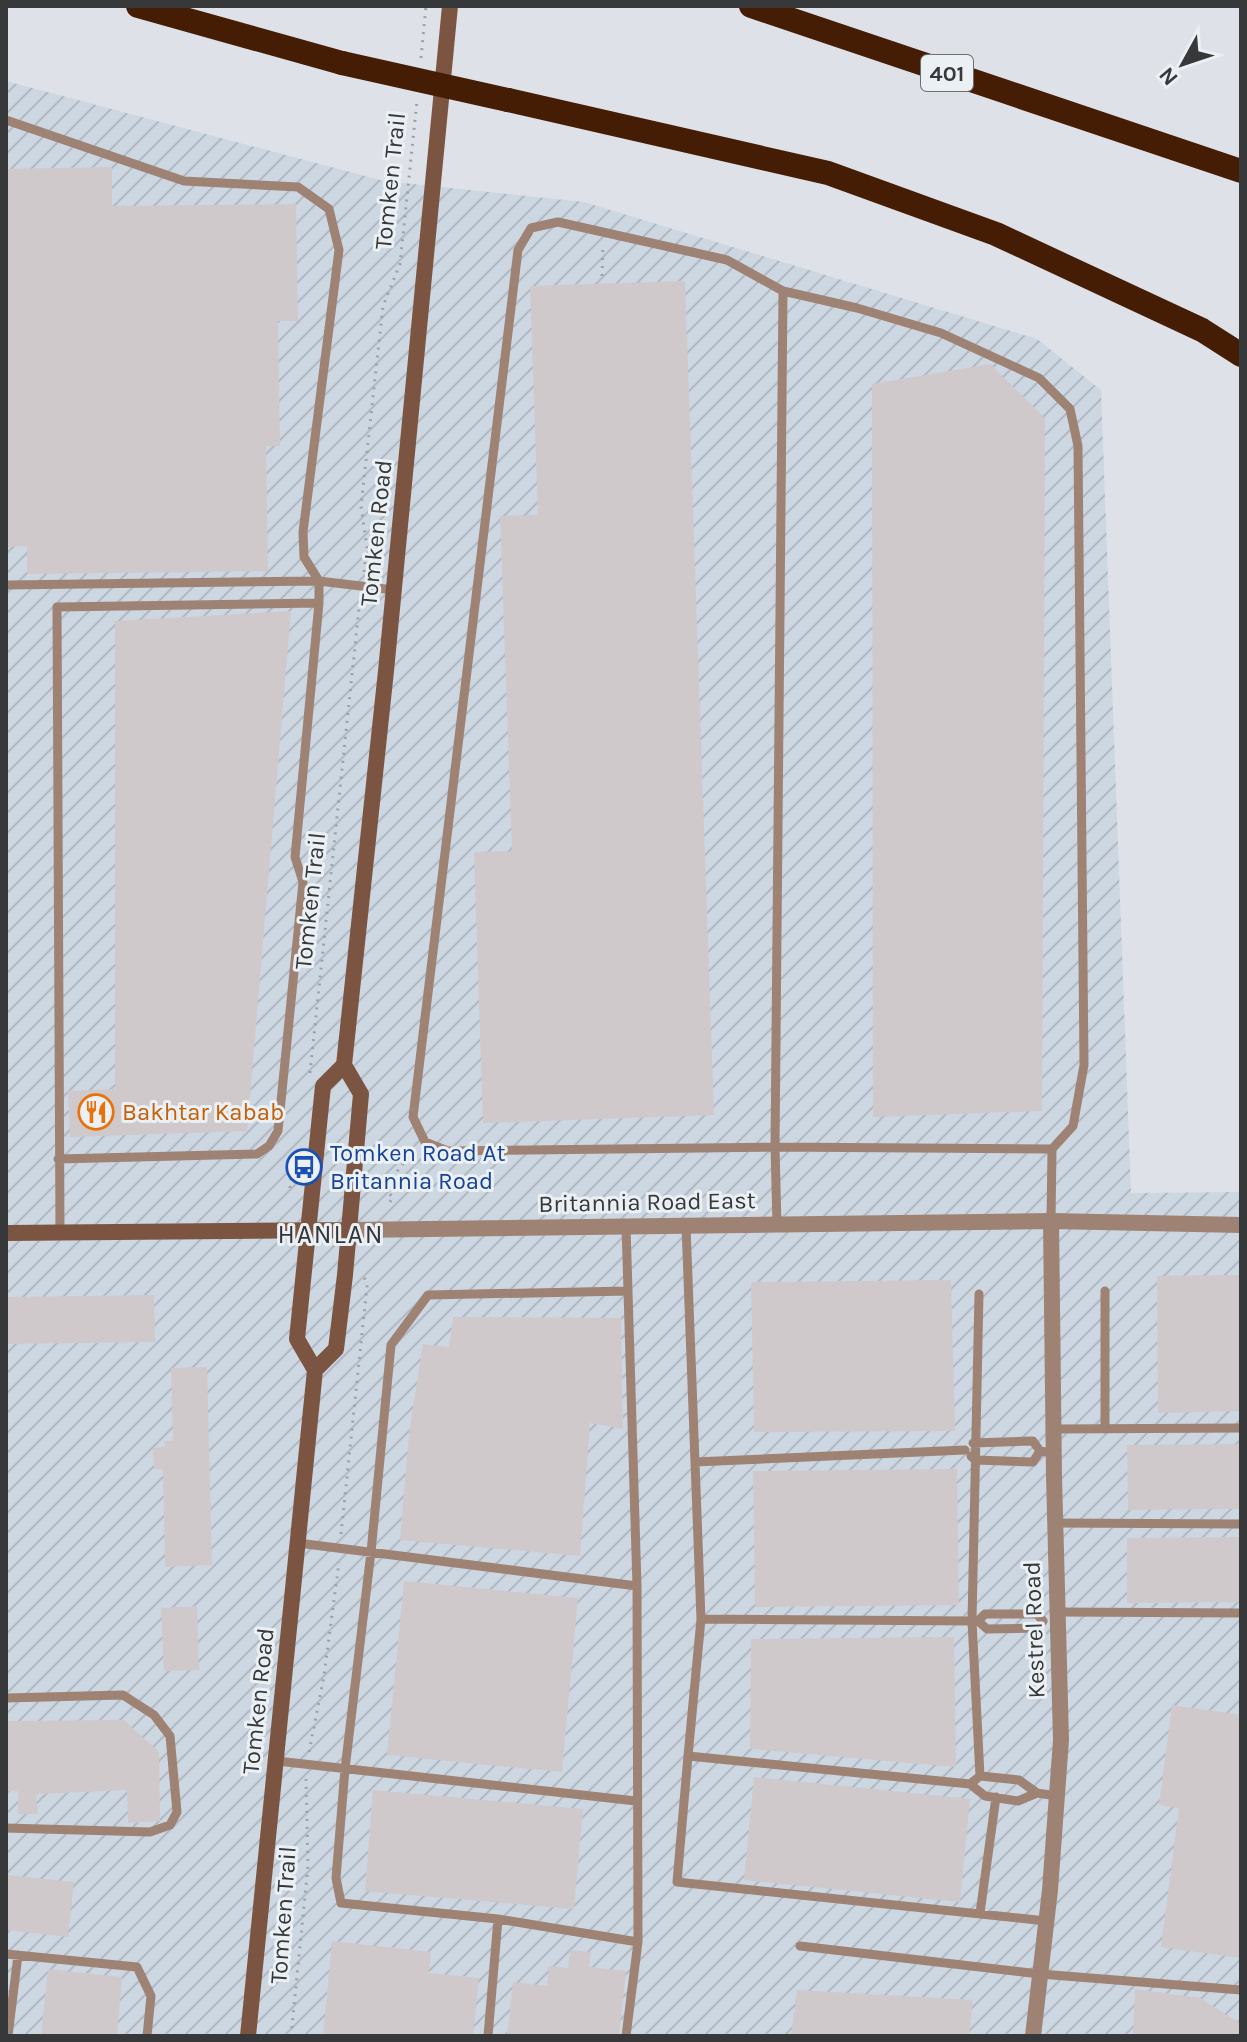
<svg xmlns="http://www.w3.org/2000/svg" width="1247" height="2042" viewBox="0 0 1247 2042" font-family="Karla,sans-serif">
<defs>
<pattern id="industrial-furrows" width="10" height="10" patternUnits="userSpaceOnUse" patternTransform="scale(2)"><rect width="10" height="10" fill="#cdd7e2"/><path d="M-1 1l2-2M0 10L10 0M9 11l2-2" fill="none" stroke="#b1b9c3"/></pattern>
</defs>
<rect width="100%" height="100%" fill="#dee2e8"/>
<!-- industrial -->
<path fill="url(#industrial-furrows)" d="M6,81L384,181L584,202L1037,339L1101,390L1131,1193L1241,1192V2036H6Z"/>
<!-- building -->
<path fill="#cfc9cc" d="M112,167V206L296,204L298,321H278L280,446H266L268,571L27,574V546L6,547V169Z
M685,281L714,1115L483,1123L474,852L512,851L500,516L538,515L530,286Z
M990,364L1045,418L1042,1111L873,1117L872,384Z
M291,611L247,1131L70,1137L68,1091L115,1089V621Z
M1241,1275V1411L1158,1413L1157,1276Z
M951,1280L955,1431L754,1432L751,1282Z
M154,1295L155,1342L6,1344V1297Z
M453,1317L621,1318L623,1429L590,1423L580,1556L400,1540L409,1434L423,1344L449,1347Z
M207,1367L212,1565L165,1567L163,1469H154L153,1448L165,1447L164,1441H173L171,1368Z
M1241,1444V1509L1128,1510L1127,1445Z
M957,1469L959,1605L755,1607L753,1471Z
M1241,1537V1602L1127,1603V1538Z
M404,1581L578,1598L562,1772L387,1755Z
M197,1606L199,1670L164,1671L161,1608Z
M954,1637L956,1767L750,1749L751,1639Z
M1172,1705L1241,1715V1958L1161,1947L1179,1808L1159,1805Z
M124,1720L159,1752L160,1821L128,1823L127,1790L36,1794L38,1814H18V1791H6V1721Z
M754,1777L970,1799L960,1902L744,1880Z
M373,1790L583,1809L574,1909L365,1891Z
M6,1875L74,1882L68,1937L6,1930Z
M332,1941L431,1952L429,1973L479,1978L473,2036H323Z
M570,1950L591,1952L589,1967L626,1971L619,2036H507L513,1982L547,1986L549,1966L568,1968Z
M48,1969L122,1977L117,2036H41Z
M1135,1989L1200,1998L1241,2024V2036H1133Z
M797,1990L973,2000L969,2036H791Z"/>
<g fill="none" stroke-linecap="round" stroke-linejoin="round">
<!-- path -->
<path stroke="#9ea1a6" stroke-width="3" stroke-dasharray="2 6" stroke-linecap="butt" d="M421,58L426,6
M602,276L603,244
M364,572L367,547L361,506L383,306L400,264L417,101
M310,1073L360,599
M290,1188L292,1164L298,1155
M390,1202L393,1197L384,1189L414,1149
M341,1534L367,1286L364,1276
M309,1752L324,1676L339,1562
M291,2036L308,1866L306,1779"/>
<!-- lane -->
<path stroke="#9e8375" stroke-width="9" d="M6,120L184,181L298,187L329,209L339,250L303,532L304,557L319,581V603L295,857L303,882L278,1131L269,1146L257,1154L58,1159
M783,291L775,1147L1052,1149
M6,585L319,581L394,590
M777,1225L775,1147L448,1151L425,1142L413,1117L518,250L531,228L558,222L727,260L783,291L857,308L941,333L1039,378L1070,409L1078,446L1084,1065L1073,1126L1052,1149L1051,1221
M626,1226L637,1586L638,1942
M686,1226L701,1619L688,1756
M60,1232L57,607L319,603
M1105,1291V1429
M1054,1429L1241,1428
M973,1443L1033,1441L1040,1451L1053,1453
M971,1456L975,1460L1033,1462L1040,1451
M695,1462L965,1450
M1055,1523L1241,1524
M298,1543L637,1586
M1058,1612L1241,1613
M701,1619L972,1621L980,1776
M978,1621L985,1614H1037L1043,1621L1037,1628L987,1629L978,1621H972L979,1294
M6,1698L123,1695L154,1715L170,1736L177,1812L170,1825L150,1832L6,1828
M277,1761L636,1801
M970,1784L688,1756L677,1882L1046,1921
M1037,1793L1019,1780L980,1776L970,1784L985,1796L1018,1801L1037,1793L1057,1796
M980,1913L996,1797
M498,1919L638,1942L626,2036
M800,1946L1040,1974L1241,1990
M6,1954L137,1967L151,1996L147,2036
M8,2036L18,1955
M488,2036L498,1919L341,1903L336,1878L345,1769L371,1552L391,1345L428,1295L628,1291"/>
<!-- street -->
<path stroke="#9e8375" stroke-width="16" d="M349,1230L1051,1221L1241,1225
M1033,2036L1050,1890L1061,1740L1054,1476L1051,1221"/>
<!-- secondary -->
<path stroke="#7b5541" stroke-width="16" d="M6,1233L349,1230
M315,1370L336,1349L345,1275L361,1094L344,1065L386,671L450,6
M248,2036L315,1370L297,1339L323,1086L344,1065"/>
<!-- highway -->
<path stroke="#451d05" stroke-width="24" d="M138,6L342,63
M751,6L1241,171
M508,100L828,173L996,234L1202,330L1241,355"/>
<!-- highway-bridge -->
<path stroke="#451d05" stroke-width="24" d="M342,63L508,100"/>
</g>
<!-- icons -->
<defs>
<symbol id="restaurant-ring" viewBox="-11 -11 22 22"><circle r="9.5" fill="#ebf0f5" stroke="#e8710a" stroke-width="1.5"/><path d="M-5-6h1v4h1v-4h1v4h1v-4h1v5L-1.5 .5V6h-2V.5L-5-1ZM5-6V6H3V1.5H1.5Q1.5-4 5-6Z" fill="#e8710a"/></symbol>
<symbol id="bus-ring" viewBox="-11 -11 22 22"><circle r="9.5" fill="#ebf0f5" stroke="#1a4fb4" stroke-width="1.5"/><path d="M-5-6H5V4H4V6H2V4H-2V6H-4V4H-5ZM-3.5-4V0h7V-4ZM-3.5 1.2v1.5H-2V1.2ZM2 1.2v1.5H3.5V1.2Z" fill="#1a4fb4"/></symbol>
</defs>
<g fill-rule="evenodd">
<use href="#restaurant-ring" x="76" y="1092" width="40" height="40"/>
<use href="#bus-ring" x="284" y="1147" width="40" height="40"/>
</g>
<g text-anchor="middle" stroke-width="6" stroke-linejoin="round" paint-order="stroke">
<!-- shield labels -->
<rect fill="#ebf0f5" stroke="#6c6f72" stroke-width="2" x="921" y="55" width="52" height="36" rx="6"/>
<g font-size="22" font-weight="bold" fill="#36383a">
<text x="947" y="81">401</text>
</g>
<!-- street labels -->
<g font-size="24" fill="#36383a" stroke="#ebf0f5">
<text transform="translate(390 181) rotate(-84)" y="8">Tomken Trail</text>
<text transform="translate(376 533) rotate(-84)" y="8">Tomken Road</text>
<text transform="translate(310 901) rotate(-84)" y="8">Tomken Trail</text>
<text transform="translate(647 1202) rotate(-1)" y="8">Britannia Road East</text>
<text transform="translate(1034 1630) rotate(-92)" y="8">Kestrel Road</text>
<text transform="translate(258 1701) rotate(-84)" y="8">Tomken Road</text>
<text transform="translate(283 1915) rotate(-86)" y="8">Tomken Trail</text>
</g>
<!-- food labels -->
<g font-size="24" fill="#c56008" stroke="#ebf0f5" text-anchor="start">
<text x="122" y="1120">Bakhtar Kabab</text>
</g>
<!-- transit labels -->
<g font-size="24" fill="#164399" stroke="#ebf0f5" text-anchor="start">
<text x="330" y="1161">Tomken Road At<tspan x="330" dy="28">Britannia Road</tspan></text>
</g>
<!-- neighbourhood labels -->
<g font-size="26" letter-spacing="2" fill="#32363a" stroke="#ebf0f5">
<text x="331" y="1243">HANLAN</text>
</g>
</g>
<!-- border -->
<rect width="1247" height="2042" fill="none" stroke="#36383a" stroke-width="16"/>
<!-- north arrow -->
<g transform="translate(1183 64) rotate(230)" stroke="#ebf0f5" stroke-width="6" paint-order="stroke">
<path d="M0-6L14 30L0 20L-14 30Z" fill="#36383a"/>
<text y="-12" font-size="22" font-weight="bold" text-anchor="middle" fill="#36383a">N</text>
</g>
</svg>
